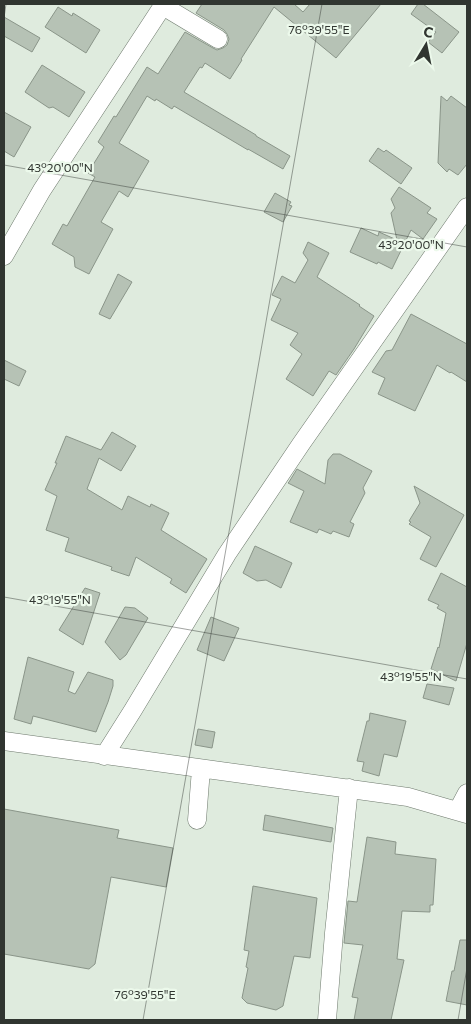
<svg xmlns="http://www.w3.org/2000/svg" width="471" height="1024" viewBox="0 0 471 1024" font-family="Commissioner,sans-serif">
<rect width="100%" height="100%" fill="#dfebde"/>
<!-- building -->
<path fill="#b6c2b5" stroke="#8a9589" d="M202,4H294L303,12L310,4H381L336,58L274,7L241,59L242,60L230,79L205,63L202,68L200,67L184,92L256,135V136L290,156L283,169L248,149V150L174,106L172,109L156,99L155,101L147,96L119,143L149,161L128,197L119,191L101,222L113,229L89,274L75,267L74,257L52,244L63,224L67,226L95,177L88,173L104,147L98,142L114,116L116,117L147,67L158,74L185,32L213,48L217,50L223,48L227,45L229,39L227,34L224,30L196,13Z
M418,4H423L459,32L442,53L428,42L436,32L411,14Z
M58,7L72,16L73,13L100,30L86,53L45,27Z
M4,17L40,38L32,52L4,36Z
M42,65L85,92L69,117L53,107L49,108L25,92Z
M441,96L447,101L451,96L467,108V164L458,175L449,169L447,172L438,163Z
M4,112L31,127L14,157L4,151Z
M378,148L384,152L386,150L412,168L401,184L369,161Z
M399,187L431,208L427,213L437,219L423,239L411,230L392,269L378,262L377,264L350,252L361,228L378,236L379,232L397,240L391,213L395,208L391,199Z
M275,193L291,202L289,205L292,206L283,222L264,212Z
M308,242L329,253L317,277L360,305L359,306L374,316L354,349L336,375L329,371L313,396L286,379L302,354L290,345L298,333L271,320L281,299L272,295L282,276L295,283L308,260L303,253Z
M118,274L132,282L110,319L99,314Z
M411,314L467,344V382L451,372L450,373L437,365L415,411L378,394L385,378L372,372L386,351L392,350Z
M4,360L26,371L19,386L4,379Z
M112,432L136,446L121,471L99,458L87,489L122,510L128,496L150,507L151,504L169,513L161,530L207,559L186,593L170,583L172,579L136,557L129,576L111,570L112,567L65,551L69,538L46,530L57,496L45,490L57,463H55L66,436L101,450Z
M333,454H340L372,471L363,488L365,493L350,522L354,524L349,537L333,531L331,534L319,529L317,533L290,522L304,491L288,483L289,482L297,469L325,484L328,460Z
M414,486L464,515L436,567L420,559L431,537L409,524L411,522L409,521L420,503Z
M255,546L292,563L281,588L266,580L257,581L243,573Z
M441,573L467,587V643L456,681L431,669L438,647L439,648L446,613L437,608L439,605L428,600Z
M85,588L100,593L83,645L59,630Z
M125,607L135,608L148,618L126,655L120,660L105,642Z
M211,617L239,628L224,661L197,650Z
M28,657L74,672L68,691L75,694L88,672L113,680V686L108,702L96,732L33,716L31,724L14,719Z
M427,684L454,688L449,705L423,698Z
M370,713L406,721L397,757L384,754L379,776L362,771L364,762L357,761L367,721H369Z
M198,729L215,732L212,748L195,745Z
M4,809L119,830L117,838L173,848L166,887L111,877L95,964L89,969L4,954Z
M265,815L333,828L331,842L263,830Z
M367,837L396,842L395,854L436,859L433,905H430V912L402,911L397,959L404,960L391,1020H354L358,998L352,997L363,945L344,943L348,901L357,902Z
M253,886L317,898L310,958L294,956L283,1006L276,1010L247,1003L242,998L248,968L246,967L249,951L244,950Z
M460,940H467V1005L446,1001L452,971H454Z"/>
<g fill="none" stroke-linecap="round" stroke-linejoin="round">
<defs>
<path id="minor" d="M163,6L218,39
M4,256L42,190L164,4
M4,741L408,797L467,814
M104,756L133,710L227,554L301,444L467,207
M458,810L467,793
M197,820L201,769
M327,1020L334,933L349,788"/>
</defs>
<!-- minor casing -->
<use href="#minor" stroke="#6e796d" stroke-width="19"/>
<!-- minor -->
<use href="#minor" stroke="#fff" stroke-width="18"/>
</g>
<!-- ticks -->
<path fill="none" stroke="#303530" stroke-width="1" stroke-opacity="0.45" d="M4,18L6,4M4,165L467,247M4,597L467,679M143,1020L322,4M458,1020L467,968"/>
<g font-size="12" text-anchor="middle" fill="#303530" stroke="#ecf9eb" stroke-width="4.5" stroke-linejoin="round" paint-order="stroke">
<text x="319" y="34">76°39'55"E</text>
<text x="60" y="172">43°20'00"N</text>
<text x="411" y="249">43°20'00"N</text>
<text x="60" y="604">43°19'55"N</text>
<text x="411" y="681">43°19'55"N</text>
<text x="145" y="999">76°39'55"E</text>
</g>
<!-- border -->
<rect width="471" height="1024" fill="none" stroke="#303530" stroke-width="10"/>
<!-- north arrow -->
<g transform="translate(426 45) rotate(10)" stroke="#ecf9eb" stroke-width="4" paint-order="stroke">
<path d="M0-4L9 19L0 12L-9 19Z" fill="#303530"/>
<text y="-8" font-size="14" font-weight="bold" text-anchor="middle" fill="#303530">С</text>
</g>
</svg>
